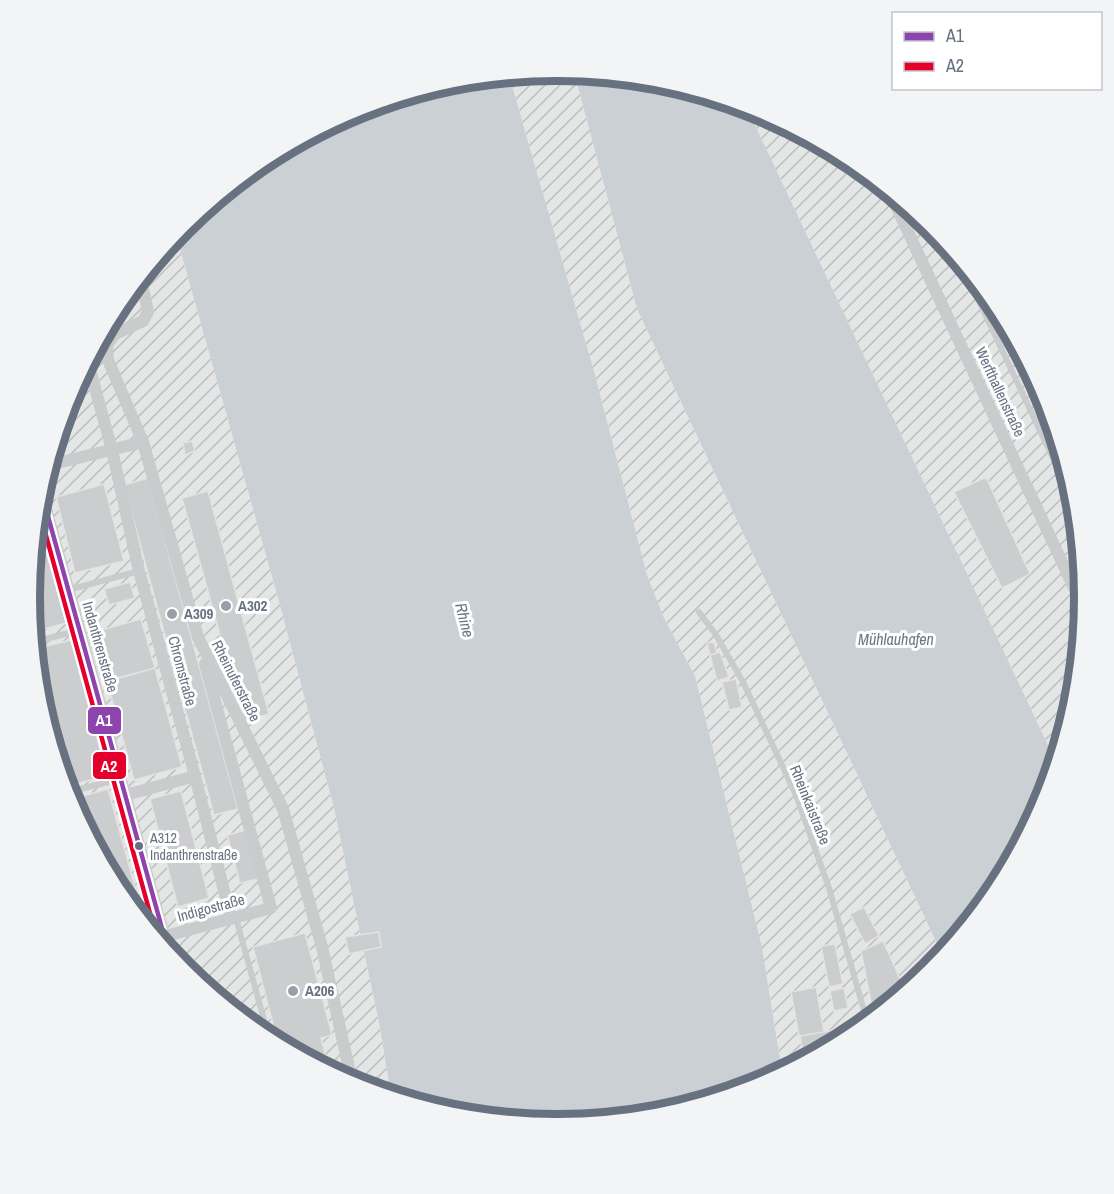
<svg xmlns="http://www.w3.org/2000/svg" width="1114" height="1194" viewBox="0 0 1114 1194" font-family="'Archivo Narrow',sans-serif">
<defs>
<pattern id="industrial-furrows" width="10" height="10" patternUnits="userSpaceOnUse" patternTransform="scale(1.5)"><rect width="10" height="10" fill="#e4e5e5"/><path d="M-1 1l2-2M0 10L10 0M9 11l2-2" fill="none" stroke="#bdbebf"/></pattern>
</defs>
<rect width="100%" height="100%" fill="#f4f4f3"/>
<!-- industrial -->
<path fill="url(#industrial-furrows)" d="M557,70L574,72L637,309L942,954L929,970L849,1035L782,1071L762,947L695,676L664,618L647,575L595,375L509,75Z
M746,106L759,110L850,159L930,225L995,305L1044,396L1074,495L1084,597L1074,700L1055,760Z
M176,235L278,598L334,808L380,1028L391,1095L355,1084L264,1035L184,969L119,889L70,798L40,699L30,597L40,494L70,395L119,304Z"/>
<!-- water -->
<path fill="#cbd0d4" d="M574,72L660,80L746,106L1055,760L1044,799L995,890L942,954L637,309Z
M509,75L595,375L647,575L664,618L695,676L762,947L782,1071L758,1084L659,1114L557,1124L454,1114L391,1095L380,1028L334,808L278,598L176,235L185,224L265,159L356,110L455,80Z"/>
<!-- building -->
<path fill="#cccdce" stroke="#e3e3e2" stroke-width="1.5" d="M192,441L195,451L185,455L183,443Z
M986,477L1030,574L1002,588L954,492Z
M148,478L238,809L214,815L124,485Z
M104,484L124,561L75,573L56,497Z
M208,491L269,714L244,721L182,498Z
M38,520L66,623L34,632L30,597Z
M130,582L135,598L109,605L104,589Z
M141,619L155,668L101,683L87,634Z
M71,640L107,776L75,784L39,648Z
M709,642L714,643L717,653L710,655L707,644Z
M720,652L729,677L717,681L710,655Z
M155,668L182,767L134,780L107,681Z
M736,679L742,707L729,710L722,682Z
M108,789L144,920L119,889L89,834L79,797Z
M181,791L209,898L178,907L150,799Z
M246,830L259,879L240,883L227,835Z
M864,907L879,936L865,944L850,914Z
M379,932L381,947L349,954L345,937Z
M305,933L332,1035L321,1038L329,1070L278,1043L253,947Z
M883,941L905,990L872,1007L861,951Z
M835,944L843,984L829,987L821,946Z
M816,987L824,1032L799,1036L791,992Z
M844,988L848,1008L834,1011L830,991Z
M900,994L875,1014L872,1007Z
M851,1027L852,1033L849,1035L804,1059L800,1036Z"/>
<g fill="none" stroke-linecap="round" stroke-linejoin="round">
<!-- service -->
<path stroke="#cacbcc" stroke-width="6" d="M960,261L1075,505
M68,590L139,571
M699,612L716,635L743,682L796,795L829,888L867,1021
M34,642L80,630
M68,792L121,779
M236,918L269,1038"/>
<!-- minor -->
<path stroke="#cacbcc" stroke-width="12" d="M889,191L1083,607
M141,278L148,312L143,321L115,334L107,345L108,360L143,442L198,637L283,809L322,947L352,1082
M88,362L112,450L139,571L195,776L231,918
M49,465L143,442
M41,491L168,950
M126,795L195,776
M158,938L271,908L205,664"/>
<defs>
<path id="bus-1" d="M41,491L168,950"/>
<path id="bus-2" d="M39,510L156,935"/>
</defs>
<!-- bus-1 casing -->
<use href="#bus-1" stroke="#fff" stroke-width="9"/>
<!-- bus-2 casing -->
<use href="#bus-2" stroke="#fff" stroke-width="9"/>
<!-- bus-1 -->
<use href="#bus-1" stroke="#8e44ad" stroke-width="4.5"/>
<!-- bus-2 -->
<use href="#bus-2" stroke="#e4002b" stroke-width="4.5"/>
</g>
<!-- markers -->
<g fill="#989fa8" stroke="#fff" stroke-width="2">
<circle cx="226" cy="606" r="6"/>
<circle cx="172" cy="614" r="6"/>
<circle cx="293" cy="991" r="6"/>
</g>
<circle fill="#677180" stroke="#fff" stroke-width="2" cx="139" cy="846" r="5"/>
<g text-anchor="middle" stroke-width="6" stroke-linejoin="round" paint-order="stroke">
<!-- bus labels -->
<g font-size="14" fill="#677180" stroke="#fff" text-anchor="start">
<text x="150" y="843">A312<tspan x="150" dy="17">Indanthrenstraße</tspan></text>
</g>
<!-- street labels -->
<g font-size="15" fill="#677180" stroke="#fff">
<text transform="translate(1000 392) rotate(65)" y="5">Werfthallenstraße</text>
<text transform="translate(100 647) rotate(74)" y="5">Indanthrenstraße</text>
<text transform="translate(182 671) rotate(75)" y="5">Chromstraße</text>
<text transform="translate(236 681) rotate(63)" y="5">Rheinuferstraße</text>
<text transform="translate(810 805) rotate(68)" y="5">Rheinkaistraße</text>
<text transform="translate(211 908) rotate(-15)" y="5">Indigostraße</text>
</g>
<!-- poi labels -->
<g font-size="15" font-weight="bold" fill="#677180" stroke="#fff" text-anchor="start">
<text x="238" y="611">A302</text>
<text x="184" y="619">A309</text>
<text x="305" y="996">A206</text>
</g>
<!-- water labels -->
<g font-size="16" font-style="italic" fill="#687884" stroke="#fff">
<text transform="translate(465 620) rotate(76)" y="6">Rhine</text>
<text x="896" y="645">Mühlauhafen</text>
</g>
</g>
<!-- crop -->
<path d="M0 0H1114V1194H0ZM556 81H558A516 516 0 0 1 1074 597V598A516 516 0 0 1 558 1114H556A516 516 0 0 1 40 598V597A516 516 0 0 1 556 81Z" fill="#f3f4f5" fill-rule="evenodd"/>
<path fill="none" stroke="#677180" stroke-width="8" d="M556 81H558A516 516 0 0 1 1074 597V598A516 516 0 0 1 558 1114H556A516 516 0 0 1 40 598V597A516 516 0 0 1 556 81Z"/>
<g stroke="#fff" stroke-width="2">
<rect x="87" y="706" width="35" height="29" rx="6" fill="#8e44ad"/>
<rect x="92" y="751" width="35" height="29" rx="6" fill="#e4002b"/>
</g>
<g font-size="16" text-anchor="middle" font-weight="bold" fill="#fff">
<text x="104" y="726">A1</text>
<text x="109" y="772">A2</text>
</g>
<!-- legend -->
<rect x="892" y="12" width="210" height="78" fill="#ffffff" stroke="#c2c6cc" stroke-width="1.5"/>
<rect x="904" y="32" width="30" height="9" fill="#8e44ad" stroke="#c2c6cc" stroke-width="1.5"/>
<text x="946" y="42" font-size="18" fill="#677180">A1</text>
<rect x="904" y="62" width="30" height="9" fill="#e4002b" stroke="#c2c6cc" stroke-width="1.5"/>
<text x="946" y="72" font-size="18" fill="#677180">A2</text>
</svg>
